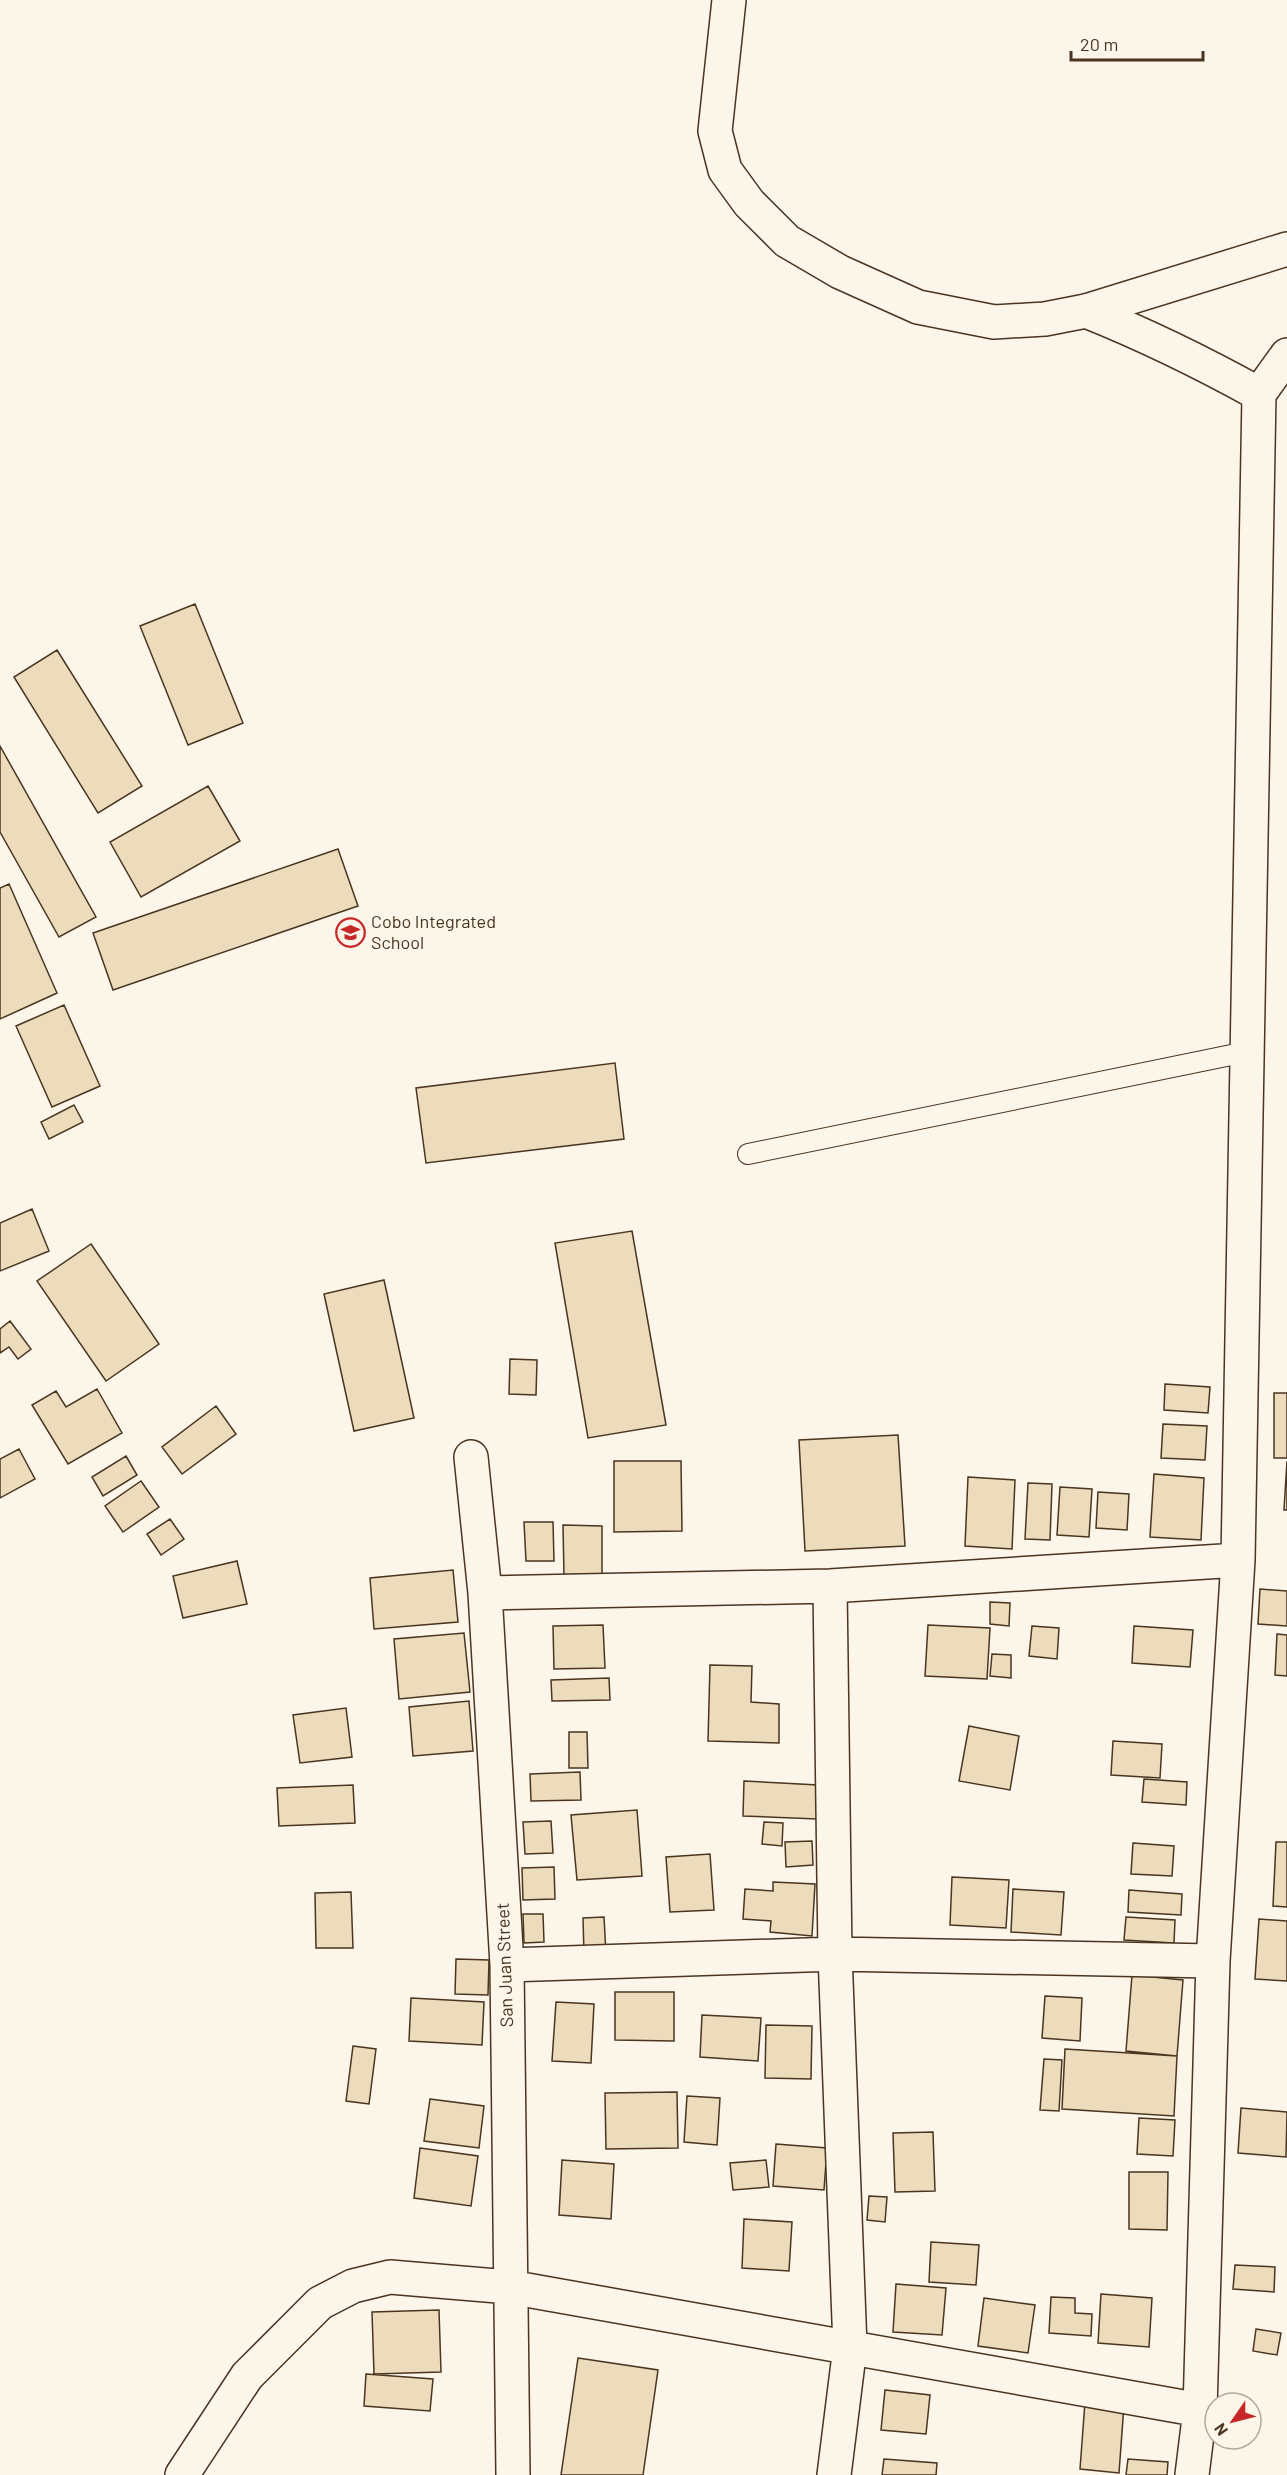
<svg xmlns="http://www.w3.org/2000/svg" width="1287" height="2475" viewBox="0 0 1287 2475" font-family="Barlow,sans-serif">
<rect width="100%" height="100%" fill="#fbf6e9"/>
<!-- building -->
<path fill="#ecdcbc" stroke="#4a3520" stroke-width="1.5" d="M195,604L243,723L188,745L140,626Z
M57,650L142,786L98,813L14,677Z
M0,746L96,917L59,937L0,832Z
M208,786L240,841L141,897L110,842Z
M338,849L358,906L113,990L93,933Z
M9,884L57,993L0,1019V888Z
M64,1005L100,1086L52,1107L16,1026Z
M615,1063L624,1139L426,1163L416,1088Z
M74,1105L83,1122L49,1139L41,1122Z
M32,1209L49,1251L0,1271V1223Z
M632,1231L666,1425L588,1438L555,1243Z
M91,1244L159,1344L106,1381L37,1281Z
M384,1280L414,1418L354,1431L324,1294Z
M10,1321L31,1349L18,1359L9,1347L0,1353V1329Z
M510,1359L537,1360L536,1395L509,1394Z
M1165,1384L1210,1387L1208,1413L1164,1410Z
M97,1389L122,1433L68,1464L32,1405L56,1391L66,1407Z
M1274,1393H1287V1458H1274Z
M216,1406L236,1434L182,1474L162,1447Z
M1163,1424L1207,1426L1205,1460L1161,1458Z
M898,1435L905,1546L805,1551L799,1440Z
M19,1449L35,1479L0,1498V1459Z
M126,1456L137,1475L103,1496L92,1477Z
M614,1461H681L682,1531L614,1532Z
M1287,1461V1510H1284Z
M1154,1474L1204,1478L1201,1540L1150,1537Z
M968,1477L1015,1480L1012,1549L965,1546Z
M141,1481L159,1507L123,1532L105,1506Z
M1028,1483L1052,1484L1050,1540L1025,1539Z
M1060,1487L1092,1489L1089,1537L1057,1535Z
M1098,1492L1129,1494L1127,1530L1096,1528Z
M170,1519L184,1539L161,1555L147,1534Z
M524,1522H553L554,1561H526Z
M563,1525L602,1526V1576H564Z
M237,1561L247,1604L183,1618L173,1576Z
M453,1570L458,1622L374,1629L370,1578Z
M1260,1589L1287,1591V1626L1258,1624Z
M990,1602L1010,1603L1009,1626L990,1624Z
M603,1625L605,1668L554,1669L553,1626Z
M928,1625L990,1628L987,1679L925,1676Z
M1032,1626L1059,1628L1057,1659L1029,1656Z
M1134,1626L1193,1630L1190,1667L1132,1663Z
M464,1633L470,1692L399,1699L394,1639Z
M1277,1634L1287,1635V1676L1275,1675Z
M992,1654L1011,1655V1678L990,1676Z
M710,1665L752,1666L751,1702L779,1704V1743L708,1741Z
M609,1678L610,1700L552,1701L551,1680Z
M469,1701L473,1751L413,1756L409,1707Z
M346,1708L352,1757L300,1763L293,1715Z
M969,1726L1019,1736L1010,1790L959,1781Z
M569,1732H587L588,1768H569Z
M1113,1741L1162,1744L1160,1778L1111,1775Z
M580,1772L581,1800L531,1801L530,1774Z
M1144,1779L1187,1782L1186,1805L1142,1802Z
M744,1781L818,1785L817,1819L743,1816Z
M353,1785L355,1823L279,1826L277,1788Z
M637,1810L642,1876L577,1880L571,1815Z
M551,1821L553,1853L525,1854L523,1822Z
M764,1822L783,1823L782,1846L762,1844Z
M812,1841L813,1865L786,1867L785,1842Z
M1276,1842H1287V1907L1273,1906Z
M1133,1843L1174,1846L1172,1876L1131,1874Z
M710,1854L714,1910L670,1912L666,1857Z
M554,1867L555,1899L523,1900L522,1868Z
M952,1877L1009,1880L1006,1928L950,1925Z
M773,1882L815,1884L812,1936L770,1932L771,1921L743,1919L745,1889L773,1891Z
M1013,1889L1064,1892L1061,1935L1011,1932Z
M1129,1890L1182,1894L1181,1915L1128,1912Z
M351,1892L353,1948H316L315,1893Z
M523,1914H543L544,1942L524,1943Z
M604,1917L606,1954H584L583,1918Z
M1126,1917L1175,1920L1174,1943L1124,1940Z
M1259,1919L1287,1921V1981L1255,1979Z
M456,1959L489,1960L488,1995L455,1994Z
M1132,1975L1183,1980L1177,2056L1126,2051Z
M615,1992H674V2041L615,2040Z
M1045,1996L1082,1998L1080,2041L1042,2038Z
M411,1998L484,2002L482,2045L409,2041Z
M556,2002L594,2004L591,2063L552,2061Z
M702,2015L761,2018L758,2061L700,2057Z
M766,2025L812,2026L811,2079L765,2078Z
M353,2046L376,2049L369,2104L346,2101Z
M1065,2049L1177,2056L1174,2116L1062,2109Z
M1044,2059L1062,2060L1059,2111L1040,2110Z
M677,2092L678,2148L606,2149L605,2093Z
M687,2096L720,2098L717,2145L684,2142Z
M430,2099L484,2106L479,2148L424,2141Z
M1241,2108L1287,2112L1286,2157L1238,2153Z
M1139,2118L1175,2120L1173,2156L1137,2154Z
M933,2132L935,2191L895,2192L893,2133Z
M776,2144L827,2148L824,2190L773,2186Z
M420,2148L478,2156L471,2206L414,2198Z
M562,2160L614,2164L611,2219L559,2215Z
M766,2160L769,2187L733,2190L730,2163Z
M1129,2172H1168L1167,2230L1129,2229Z
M869,2196L887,2197L885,2222L867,2220Z
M744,2219L792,2222L789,2271L742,2268Z
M931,2242L979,2245L976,2285L929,2282Z
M1235,2265L1275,2267L1274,2292L1233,2289Z
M896,2284L946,2288L942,2335L893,2332Z
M1101,2294L1152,2298L1149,2347L1098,2343Z
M1051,2297L1075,2298V2313L1092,2314L1091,2336L1049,2333Z
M984,2298L1035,2305L1028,2353L978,2346Z
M439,2310L441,2372L374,2374L372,2312Z
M1256,2329L1281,2333L1277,2355L1253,2351Z
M578,2358L658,2370L643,2475H561Z
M366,2374L433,2379L430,2411L364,2406Z
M885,2390L930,2395L926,2434L881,2430Z
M1085,2402L1124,2405L1119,2473L1080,2469Z
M884,2459L937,2463L936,2475H882Z
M1128,2459L1168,2462L1167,2475H1126Z"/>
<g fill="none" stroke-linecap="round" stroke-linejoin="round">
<defs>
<path id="lane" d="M748,1154L1246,1052"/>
<path id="street" d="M1086,311C1146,335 1203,363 1259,394
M471,1457L485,1593L507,1965L513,2475
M830,1586L835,1954L850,2347L834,2475
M485,1593L830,1586L1238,1560
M507,1965L835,1954L1213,1961
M182,2475L247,2376L320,2303L353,2286L390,2277L510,2287L1200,2410
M1192,2475L1200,2410L1213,1961L1238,1560L1259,394L1287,355"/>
<path id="primary" d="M729,0L715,131L725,170L749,203L787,241L840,272L918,307L994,322L1045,319L1086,311L1287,249"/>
</defs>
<!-- lane casing -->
<use href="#lane" stroke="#4a3520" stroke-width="22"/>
<!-- street casing -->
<use href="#street" stroke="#4a3520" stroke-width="36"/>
<!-- primary casing -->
<use href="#primary" stroke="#4a3520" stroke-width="36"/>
<!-- lane -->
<use href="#lane" stroke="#fbf6e9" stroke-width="20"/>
<!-- street -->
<use href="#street" stroke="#fbf6e9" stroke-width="33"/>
<!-- primary -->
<use href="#primary" stroke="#fbf6e9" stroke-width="33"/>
</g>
<!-- icons -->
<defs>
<symbol id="school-ring" viewBox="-11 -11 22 22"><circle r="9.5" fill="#fbf6e9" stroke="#c62828" stroke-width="1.5"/><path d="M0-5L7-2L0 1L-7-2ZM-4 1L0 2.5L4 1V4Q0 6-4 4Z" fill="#c62828"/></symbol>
</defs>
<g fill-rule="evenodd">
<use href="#school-ring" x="334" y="916" width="33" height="33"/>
</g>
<g text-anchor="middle" stroke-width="4.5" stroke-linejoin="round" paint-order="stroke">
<!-- poi labels -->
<g font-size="18" fill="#4a3520" stroke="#fbf6e9" text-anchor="start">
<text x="371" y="928">Cobo Integrated<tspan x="371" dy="21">School</tspan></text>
</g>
<!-- street labels -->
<g font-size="18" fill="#4a3520" stroke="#fbf6e9">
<text transform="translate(505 1965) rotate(-92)" y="6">San Juan Street</text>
</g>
</g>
<!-- north arrow -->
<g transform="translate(1233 2421) rotate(235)"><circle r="28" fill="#fbf6e9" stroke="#b4a999" stroke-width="1.5"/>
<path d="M0-4.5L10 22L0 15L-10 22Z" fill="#c62828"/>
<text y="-9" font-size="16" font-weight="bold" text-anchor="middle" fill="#4a3520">N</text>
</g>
<!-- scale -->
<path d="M1071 51v9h132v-9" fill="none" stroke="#4a3520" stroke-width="3"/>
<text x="1080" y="51" font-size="18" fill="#4a3520" stroke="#fbf6e9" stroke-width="4.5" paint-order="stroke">20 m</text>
</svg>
